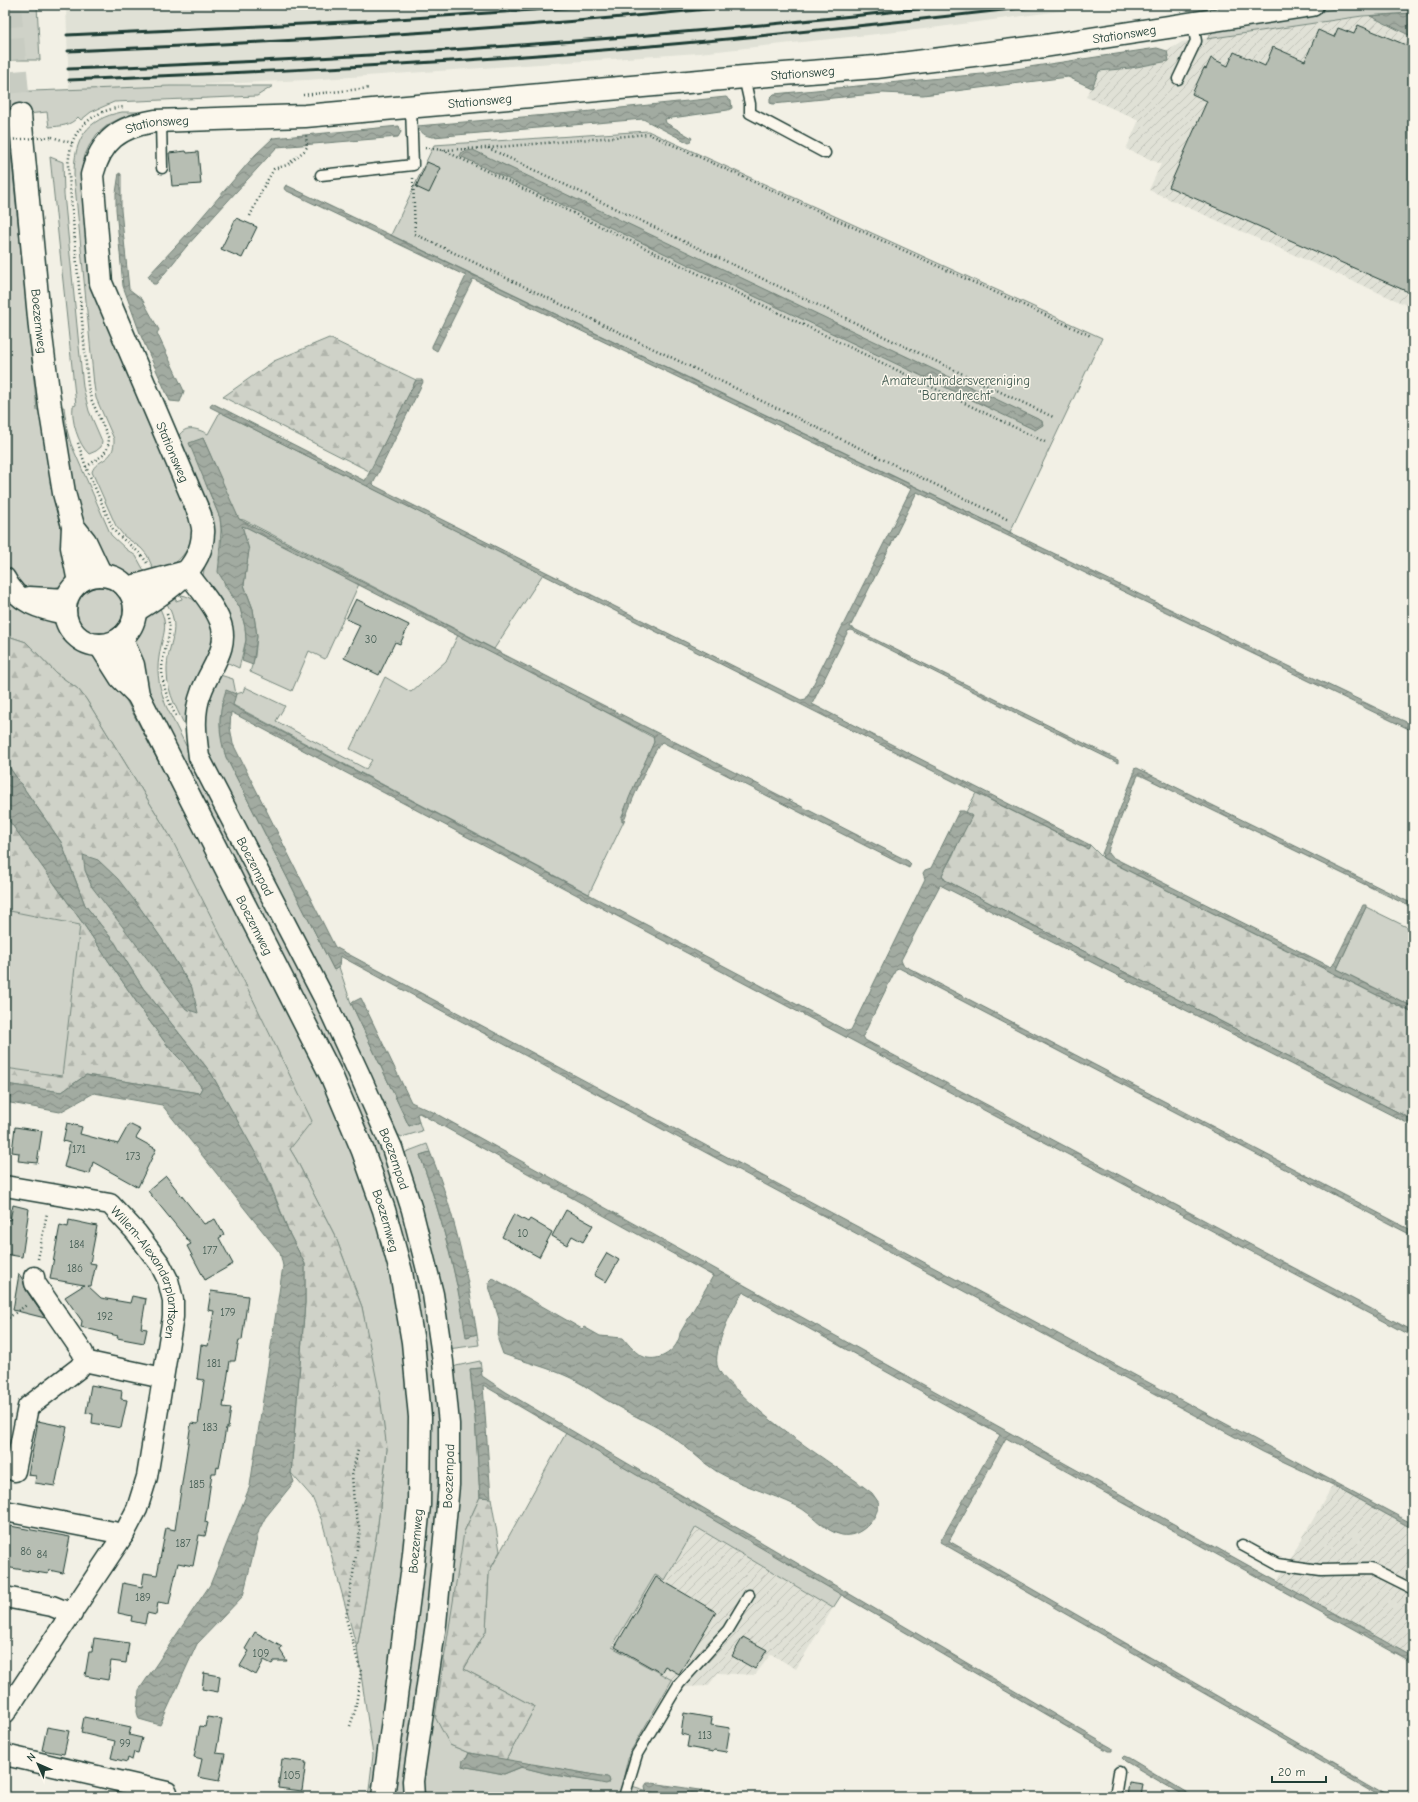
<svg xmlns="http://www.w3.org/2000/svg" width="1418" height="1802" viewBox="0 0 1418 1802" font-family="'Comic Neue',sans-serif">
<defs>
<pattern id="industrial-furrows" width="10" height="10" patternUnits="userSpaceOnUse"><rect width="10" height="10" fill="#e0e1d6"/><path d="M-1 1l2-2M0 10L10 0M9 11l2-2" fill="none" stroke="#c0c2b8"/></pattern>
<pattern id="forest-firs" width="22" height="20" patternUnits="userSpaceOnUse"><rect width="22" height="20" fill="#cfd2c8"/><path d="M5 1l3.5 6h-7zM16 11l3.5 6h-7z" fill="#b1b5ac"/></pattern>
<pattern id="water-waves" width="16" height="10" patternUnits="userSpaceOnUse"><rect width="16" height="10" fill="#a2aba1"/><path d="M0 5q4-4 8 0t8 0" fill="none" stroke="#838c84"/></pattern>
</defs>
<rect width="100%" height="100%" fill="#f2f0e5"/>
<filter id="ink" filterUnits="userSpaceOnUse"><feTurbulence type="fractalNoise" baseFrequency=".025" numOctaves="2"/><feDisplacementMap in="SourceGraphic" scale="8" xChannelSelector="R" yChannelSelector="G"/><feConvolveMatrix kernelMatrix="1 2 1 2 8 2 1 2 1" color-interpolation-filters="sRGB"/></filter>
<g filter="url(#ink)">
<!-- built -->
<path fill="#e0e1d6" d="M66,5H1106L924,29L699,53L307,80L69,90Z"/>
<!-- industrial -->
<path fill="url(#industrial-furrows)" d="M1362,16H1370L1413,37V308L1149,190L1161,164L1126,149L1139,120L1086,97L1098,71L1131,68L1168,61L1167,51L1182,42Z
M1333,1485L1413,1529V1657L1277,1582Z
M696,1527L833,1608L796,1669L771,1654L755,1675L718,1673L708,1686L685,1687L613,1647L655,1575L665,1580Z"/>
<!-- green -->
<path fill="#cfd2c8" stroke="#77887e" d="M5,5H37L40,60H5Z
M1362,5H1413V13L1362,16L1207,39L1217,27Z
M170,86H273L257,96L114,102L91,112L81,120L78,117C70,126 61,126 49,127L47,112L8,116L9,129H5V92Z
M122,112H157L130,115L121,118L109,124L97,134L89,146L85,155L82,168L83,185L89,264L190,514C191,520 193,526 192,532C191,553 173,568 155,573L147,555L141,548L124,536L116,526L92,472C96,458 115,463 114,439L96,398L94,385L74,175C74,139 86,119 122,112Z
M648,131L1102,338L1010,532L391,235L434,145Z
M5,154H11L37,410H40C45,445 50,479 57,512C61,530 71,554 69,572C67,588 53,589 39,589C34,589 29,590 24,587C16,583 10,572 7,563L5,478H8L5,428Z
M50,157L63,162L64,194L83,387L89,411L102,441L101,447L96,451L89,454C78,444 71,420 73,406L76,405Z
M64,407L67,430L71,444L111,535L126,549L136,556L147,576L135,577L124,574L111,567L102,560L95,551L75,497L59,408Z
M220,412L543,574L494,649L244,520L238,519L203,438L206,484L220,518L221,529L219,560L225,586L240,608L245,627L246,640L239,668L226,662L204,583L203,575L205,564L177,439C184,424 196,428 208,434Z
M242,526L248,528L359,584L325,659L309,651L292,691L250,672L255,656L257,636L253,609L244,585L249,550Z
M77 610a23 23 0 1 1 46 0a23 23 0 1 1-46 0Z
M174,594L176,601L182,599L181,595C203,598 215,625 213,645L188,732C179,713 167,694 167,672C166,642 185,630 164,599Z
M5,597L13,603L53,619L70,642L100,660L113,675L220,880L332,1101L372,1204L391,1272L405,1350L410,1425L407,1524L397,1621L373,1797H365L369,1790L373,1755L357,1648L377,1532L387,1449L362,1307L336,1238L296,1159L290,1149L170,836L86,699L78,689L56,673L26,642L5,635Z
M157,603C171,627 162,633 159,657C156,674 160,689 166,706L352,1075L397,1187L432,1332L440,1428V1475L433,1574L405,1797H392L413,1650L407,1256L150,698L133,642L145,615Z
M458,635L595,706L654,738V742L621,818L623,822L624,821L589,894L233,705L222,703C218,725 221,736 226,757L334,970L339,967L351,1003L409,1126L419,1122L422,1131L402,1137L392,1132L208,757L204,730L207,701L220,675L233,679L236,694L243,692L245,687L285,706L276,721L366,769L372,760L350,749L385,677L411,692L446,661Z
M5,816L83,923L64,1081L5,1078Z
M1366,907L1413,930V1007L1337,969Z
M427,1144L430,1152L420,1155C441,1215 457,1275 467,1337L477,1334L479,1345L448,1349L402,1156L406,1152Z
M480,1361L481,1368L470,1369L475,1417L480,1497L464,1532L450,1745L469,1753L462,1766L504,1774L522,1767L549,1774L596,1782L609,1783L607,1777L506,1760L535,1707L464,1669L486,1631L489,1572L566,1433L842,1594L833,1608L696,1527L665,1580L655,1575L612,1647L672,1680L629,1754L619,1797H419L451,1370L456,1366Z
M632,1786L648,1791L684,1797H629Z"/>
<!-- forest -->
<path fill="url(#forest-firs)" stroke="#77887e" fill-rule="evenodd" d="M329,338L416,380L371,472L223,397L274,361Z
M5,635L26,642L56,673L78,689L86,699L170,836L245,983L312,1121L290,1149L296,1159L336,1238L362,1307L380,1396L387,1449L377,1532L357,1648L322,1521L312,1497L291,1473L305,1303V1264L290,1235L268,1178L211,1073L143,988L115,943L85,905L61,842L5,761ZM98,860C137,897 164,942 192,988L92,887L85,870Z
M976,793L1088,849L1090,845L1103,858L1413,1013V1120L945,880L942,875L953,855L970,814L966,812Z
M7,817L82,922L148,1019L170,1049L184,1063L202,1088L199,1093L86,1075L62,1092L5,1084V1068L62,1076L80,925L5,910V818Z
M480,1497L491,1498L500,1551L489,1572L486,1631L464,1669L535,1707L506,1760L469,1753L450,1745L435,1717L464,1532Z"/>
<!-- water -->
<path fill="url(#water-waves)" stroke="#6e7f75" d="M1413,13V37L1370,16Z
M1157,48L1167,51L1169,61L1131,68L1099,71L1092,88L1068,77L923,95L883,93L773,104L770,103V98L774,94L982,74Z
M726,97L731,101L732,108L728,110L665,119L666,123L692,138L689,143L643,119L433,137C425,136 421,133 417,126L582,112Z
M399,126L401,132L398,137L277,147L186,247L156,284H153L148,276L189,232L255,155L273,138Z
M473,150L1042,421L1043,425L1035,430L460,156L462,152Z
M119,173L121,174V210L129,289L142,299L159,330L157,333L184,391L180,402L170,401L141,336L123,286L116,209V193Z
M286,185L1393,716L1413,725V731L917,492L850,627L1118,760V763L1014,712L851,630L848,631L812,704L1090,845L1088,849L1086,848L210,407L212,403L365,481L416,380H422L423,382L373,484L375,486L801,700L806,699L911,489L473,279L437,351L432,348V346L466,276L285,190L284,188Z
M203,438L239,519L908,861L911,864L909,868L662,742C653,749 629,808 624,821L622,822C620,813 649,754 654,742L653,736L248,528L242,526L249,550L244,585L253,609L257,636L253,665L242,661L246,640L245,627L240,608L218,572L222,535L220,518L189,443Z
M226,690L236,694L233,705L237,708L847,1031L851,1030L925,879L923,873L925,870L931,868L959,811H964L972,816L942,875L945,880L1413,1120V1126L940,885L901,960L903,965L1413,1231V1236L899,968L896,969L863,1036L865,1040L1413,1331V1337L231,712L230,727L233,744L335,947L1413,1524V1529L1333,1485L1263,1452L340,956L339,967L334,970L226,757C218,734 218,714 226,690Z
M5,761L61,842L85,905L115,943L143,988L211,1073L261,1163L290,1235L305,1264V1303L291,1473L294,1482L265,1518L259,1530L243,1596L197,1644L160,1725L139,1719L137,1712L139,1690L210,1585L250,1486L283,1266L280,1253L162,1105L94,1093L60,1112L5,1102V1084L62,1092L86,1075L199,1093L202,1088L184,1063L170,1049L148,1019L82,922L5,815Z
M1137,768L1413,904V908L1140,775H1138L1109,848L1108,853L1110,856L1331,967L1333,965L1363,905H1366V907L1337,969L1413,1007V1013L1103,858L1102,854L1134,774V769Z
M83,855L98,860L118,879L138,905L162,939L192,988L198,1013L186,1009L92,887L85,870Z
M361,998L411,1102L433,1112L1413,1657V1663L1006,1438L949,1541L1392,1797H1385L940,1542L1000,1435L743,1292C733,1306 711,1352 718,1368C722,1377 731,1385 738,1391C773,1426 816,1453 856,1481L872,1493L879,1503C877,1520 860,1538 842,1535C825,1532 813,1514 797,1506C770,1493 742,1486 716,1471C700,1461 687,1446 671,1436C654,1424 633,1416 615,1405C600,1397 587,1386 571,1378C550,1368 525,1362 503,1354L498,1340L499,1319L488,1283L493,1278L582,1329L584,1327L600,1336L623,1338C629,1345 636,1354 644,1357C660,1363 679,1349 680,1333L713,1276L419,1113L417,1114L419,1122L409,1126L351,1003Z
M430,1152C454,1210 467,1272 477,1334L466,1337C457,1274 441,1215 420,1155Z
M481,1368L482,1376L506,1392L1098,1740L1112,1748V1751H1108L483,1385L491,1498L480,1497L475,1417L470,1369Z
M469,1753L607,1777L609,1778L610,1782L606,1784L596,1782L549,1774L521,1767L504,1774L462,1766L463,1760L467,1758Z
M1124,1756L1129,1758L1194,1797H1186L1125,1761L1122,1758Z
M647,1783H652L746,1797H684L646,1791L645,1786Z"/>
<!-- building -->
<path fill="#b7beb3" stroke="#1f3d34" d="M1358,25L1413,48V294L1169,187L1207,101L1192,94L1204,68L1206,69L1211,58L1228,66L1234,52L1265,66L1273,47L1305,61L1318,30L1334,37L1338,28L1354,34Z
M186,151L187,153L198,152L201,184L172,186L169,153Z
M427,162L441,168L429,193L416,187Z
M236,218L257,227L242,258L221,249Z
M356,599L409,625L400,644L395,642L379,675L344,658L360,625L346,619Z
M67,1123L82,1127L80,1134L118,1144L129,1124L141,1130L136,1138L156,1149L138,1187L93,1162L90,1174L64,1167L70,1143L63,1141Z
M15,1127L42,1131L37,1163L18,1161L19,1153L12,1152Z
M166,1176L204,1224L215,1219L224,1235L219,1238L233,1264L205,1280L187,1246L191,1244L148,1191Z
M13,1205L29,1209L22,1257L5,1254V1219L10,1220Z
M566,1210L593,1225L583,1242L572,1236L567,1245L552,1236Z
M514,1214L528,1222L530,1219L552,1232L539,1257L502,1237Z
M69,1220L97,1226L90,1263L96,1264L91,1286H88L101,1298L130,1303L132,1296L146,1299L141,1328L147,1329L144,1343L117,1338L118,1336L81,1327L82,1321L65,1297L84,1285L50,1279L60,1225L68,1227Z
M607,1253L619,1260L606,1282L594,1275Z
M19,1274L23,1280L26,1290L45,1318L13,1310Z
M211,1291L248,1296L242,1340H239L235,1361H230L223,1407L231,1408L228,1428H226L219,1468L217,1467L216,1473H212L205,1522L208,1523L205,1536L199,1535L193,1566L178,1563L169,1604L158,1602L156,1615L147,1613L145,1624L131,1621L132,1616L118,1613L123,1583L142,1587L144,1573L157,1575L166,1528L175,1530L191,1423L198,1424L204,1380L197,1379L201,1345L208,1346L214,1311L208,1310Z
M91,1385L122,1391L121,1399L127,1400L121,1428L92,1423L93,1414L86,1413Z
M38,1421L67,1427L55,1486L35,1483L36,1476L28,1475Z
M5,1525L70,1537L63,1573L49,1570L48,1574L5,1567Z
M656,1577L716,1612L679,1674L665,1666L661,1673L615,1647Z
M255,1632L282,1647L280,1650L287,1661H274L272,1664L264,1660L256,1675L240,1666L249,1651L245,1649Z
M743,1637L767,1650L755,1669L732,1656Z
M94,1638L129,1643L126,1663L111,1661L108,1680L85,1676L89,1652H92Z
M204,1673L220,1676L218,1692L202,1689Z
M684,1713L712,1718L711,1725L730,1728L726,1752L714,1750L713,1752L687,1747L689,1736L681,1734Z
M84,1717L131,1727L129,1735L142,1738L138,1753L134,1752L132,1760L128,1758L127,1762L111,1758L115,1741L81,1733Z
M207,1717L222,1719L216,1753L225,1754L219,1781L198,1777L202,1759L194,1757L200,1726L205,1727Z
M47,1727L69,1731L64,1754L42,1750Z
M282,1759L306,1762L302,1791L278,1788Z
M1129,1782L1143,1784L1141,1797H1127Z"/>
<g fill="none" stroke-linecap="round" stroke-linejoin="round">
<!-- secondary-tunnel -->
<path stroke="#c8ccc2" stroke-width="22" stroke-dasharray="22 11" stroke-linecap="butt" d="M10,5L20,115"/>
<defs>
<path id="lane" d="M744,77L750,104V113L825,153
M1178,79L1196,41L1193,24
M161,121L162,168
M321,175L413,165L411,107
M1242,1545L1277,1564L1320,1570L1371,1569L1413,1590
M624,1797L637,1754L679,1684L728,1630L749,1595
M1115,1797L1119,1772"/>
<g id="street">
<path id="s1" d="M187,572C198,588 213,603 220,621C231,648 209,669 201,693C193,714 196,735 199,757L325,1000L362,1080L392,1148L412,1210L433,1294L443,1362L449,1424V1485L436,1624L413,1781L414,1797"/>
<path d="M5,578C17,603 40,609 65,614"/>
<path d="M29,597L67,599"/>
<path id="s2" d="M5,1186L110,1204L136,1232L160,1264L168,1280L173,1300V1317L147,1477L137,1509L124,1534L5,1713"/>
<path d="M34,1277L35,1283L83,1353L84,1361L163,1378"/>
<path d="M15,1471L28,1407L79,1368L84,1361"/>
<path d="M5,1511L124,1534"/>
<path d="M5,1597L52,1606L72,1614"/>
<path d="M5,1755L167,1792"/>
</g>
<g id="secondary">
<path id="s3" d="M20,115L40,328L50,407L64,493L73,526L72,547L79,582"/>
<path d="M73,526L85,541L101,575"/>
<circle cx="100" cy="610" r="35"/>
<path d="M127,588L182,573"/>
<path id="s4" d="M135,611C163,593 202,571 203,533C204,527 201,521 200,515L101,283L92,175C101,140 119,127 155,121L305,116L744,77L876,67L1038,47L1312,5"/>
<path id="s5" d="M121,638L133,665L138,695L331,1075L363,1151L384,1210L401,1272L413,1342L420,1417L419,1505L412,1573L383,1797"/>
<path d="M100,645L121,678L138,695"/>
</g>
</defs>
<!-- lane casing -->
<use href="#lane" stroke="#1f3d34" stroke-width="13"/>
<!-- street casing -->
<use href="#street" stroke="#1f3d34" stroke-width="23"/>
<!-- secondary casing -->
<use href="#secondary" stroke="#1f3d34" stroke-width="25"/>
<!-- path -->
<path stroke="#1f3d34" stroke-width="2.5" stroke-dasharray="1 3" stroke-linecap="butt" d="M303,95L370,88
M52,137L72,143
M425,148L443,150L487,148L649,134L1091,336
M488,148L1053,417
M443,150L1045,442
M413,178L415,234L1009,520
M250,216L263,188L274,169L287,165L304,151L307,147L306,135
M78,443L86,467L113,529C123,542 139,549 147,563
M86,467L103,455L108,447L109,439L91,399L88,386L68,165C69,157 70,149 72,143C80,121 103,108 125,107
M167,614C173,633 166,641 163,659C159,679 168,701 177,718
M38,1259L47,1213
M5,1320L28,1304
M350,1726L355,1711L361,1672L346,1618L360,1530L354,1505L352,1474L358,1450"/>
<!-- lane -->
<use href="#lane" stroke="#fbf7ec" stroke-width="10"/>
<!-- street -->
<use href="#street" stroke="#fbf7ec" stroke-width="20"/>
<!-- secondary -->
<use href="#secondary" stroke="#fbf7ec" stroke-width="22"/>
<!-- rail -->
<path stroke="#1f3d34" stroke-width="3" d="M67,35L367,21L607,5
M68,51C294,42 521,29 746,5
M68,69C365,59 661,38 955,5
M69,80C230,73 391,66 552,54C718,42 883,24 1048,5"/>
<!-- path-bridge -->
<path stroke="#1f3d34" stroke-width="2.5" stroke-dasharray="1 3" stroke-linecap="butt" d="M6,140L52,137"/>
</g>
</g>
<g text-anchor="middle" stroke-width="3" stroke-linejoin="round" paint-order="stroke">
<!-- number labels -->
<g font-size="11" fill="#455d54">
<text x="371" y="643">30</text>
<text x="79" y="1153">171</text>
<text x="133" y="1160">173</text>
<text x="523" y="1237">10</text>
<text x="77" y="1248">184</text>
<text x="210" y="1254">177</text>
<text x="75" y="1272">186</text>
<text x="228" y="1316">179</text>
<text x="105" y="1320">192</text>
<text x="214" y="1367">181</text>
<text x="210" y="1431">183</text>
<text x="197" y="1488">185</text>
<text x="183" y="1547">187</text>
<text x="26" y="1555">86</text>
<text x="42" y="1558">84</text>
<text x="143" y="1601">189</text>
<text x="261" y="1657">109</text>
<text x="705" y="1739">113</text>
<text x="125" y="1747">99</text>
<text x="292" y="1779">105</text>
</g>
<!-- street labels -->
<g font-size="13" fill="#1f3d34" stroke="#fbf7ec">
<text dy="5" stroke="none"><textPath href="#s4" startOffset="1550">Stationsweg</textPath></text>
<text dy="5" stroke="none"><textPath href="#s4" startOffset="1226">Stationsweg</textPath></text>
<text dy="5" stroke="none"><textPath href="#s4" startOffset="902">Stationsweg</textPath></text>
<text dy="5" stroke="none"><textPath href="#s4" startOffset="578">Stationsweg</textPath></text>
<text dy="5" stroke="none"><textPath href="#s3" startOffset="207">Boezemweg</textPath></text>
<text transform="translate(173 452) rotate(67)" y="5">Stationsweg</text>
<text dy="5" stroke="none"><textPath href="#s1" startOffset="324">Boezempad</textPath></text>
<text dy="5" stroke="none"><textPath href="#s5" startOffset="318">Boezemweg</textPath></text>
<text dy="5" stroke="none"><textPath href="#s1" startOffset="648">Boezempad</textPath></text>
<text dy="5" stroke="none"><textPath href="#s5" startOffset="642">Boezemweg</textPath></text>
<text dy="5" stroke="none"><textPath href="#s2" startOffset="187">Willem-Alexanderplantsoen</textPath></text>
<text transform="translate(448 1476) rotate(-88)" y="5">Boezempad</text>
<text transform="translate(415 1541) rotate(-85)" y="5">Boezemweg</text>
</g>
<!-- park labels -->
<g font-size="13" fill="#425b52" stroke="#fbf7ec">
<text x="956" y="385">Amateurtuindersvereniging<tspan x="956" dy="15">"Barendrecht"</tspan></text>
</g>
</g>
<!-- margin -->
<rect width="1418" height="1802" fill="none" stroke="#fbf7ec" stroke-width="20"/>
<rect x="10" y="10" width="1398" height="1782" fill="none" stroke="#1f3d34" stroke-width="1.5" filter="url(#ink)"/>
<!-- north arrow -->
<g transform="translate(38 1764) rotate(315)" stroke="#fbf7ec" stroke-width="3" paint-order="stroke">
<path d="M0-3L7 15L0 10L-7 15Z" fill="#1f3d34"/>
<text y="-6" font-size="11" font-weight="bold" text-anchor="middle" fill="#1f3d34">N</text>
</g>
<!-- scale -->
<path d="M1272 1776v6h54v-6" fill="none" stroke="#1f3d34" stroke-width="2"/>
<text x="1278" y="1776" font-size="12" fill="#1f3d34" stroke="#fbf7ec" stroke-width="3" paint-order="stroke">20 m</text>
</svg>
